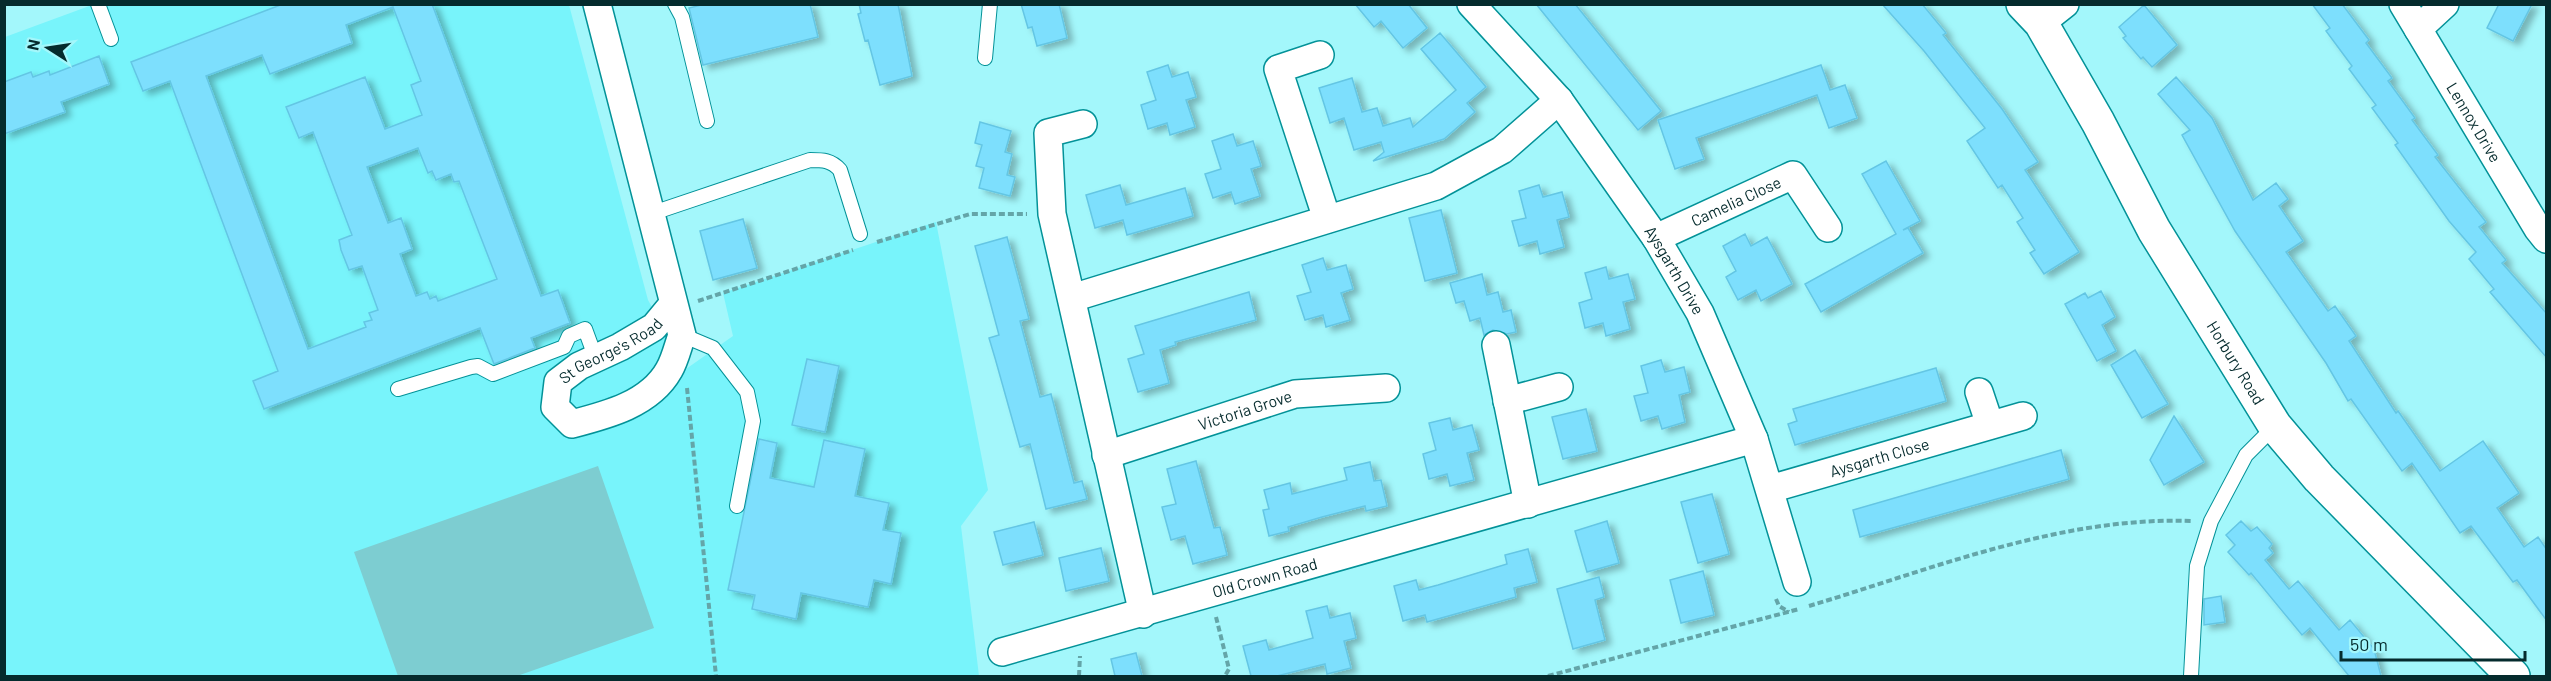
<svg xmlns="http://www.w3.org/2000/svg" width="2551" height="681" viewBox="0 0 2551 681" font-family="Barlow,sans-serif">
<defs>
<filter id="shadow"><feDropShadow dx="6" dy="4" stdDeviation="3" flood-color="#0004"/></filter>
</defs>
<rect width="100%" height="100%" fill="#a3f7fb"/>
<!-- built -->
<path fill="#78f4fb" d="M92,5H569L648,300L686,369L733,336L723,293L936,222L988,490L961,526L979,676H5V37Z"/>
<!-- pitch -->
<path fill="#7dcdd1" d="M598,466L654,628L517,676H398L354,552Z"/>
<!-- building -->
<path fill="#7ddffd" stroke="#64c6e4" stroke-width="1.5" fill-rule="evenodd" filter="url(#shadow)" d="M283,4H432L541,296L558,290L570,323L531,338L535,348L494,364L480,328L264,409L253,381L278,371L170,81L143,91L131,62ZM393,7L421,81L411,85L422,115L385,129L365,77L286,107L299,138L313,132L352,235L339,240L341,250L349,270L362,266L378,310L369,313L372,320L364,322L366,327L308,349L206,76L262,55L270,74L352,43L346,25ZM418,148L428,173L432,171L436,180L451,174L454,182L459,181L497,279L438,301L436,296L430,299L427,292L416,296L400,254L412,249L401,218L388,223L367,167Z
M705,4H810L818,37L703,65L689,8Z
M859,4H898L912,76L880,85L868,40L865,41L858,14L861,13Z
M1021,4H1059L1067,38L1037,46L1032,27L1028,28Z
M1355,4H1408L1427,28L1403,48L1381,21L1374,27Z
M1536,4H1575L1661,111L1638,130Z
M1882,4H1922L1946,33L1943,35L2002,109L2038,162L2025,170L2079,252L2044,274L2030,253L2035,250L2017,222L2023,218L2002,185L1998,188L1967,141L1985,128L1924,51Z
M2312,4H2342L2369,40L2366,43L2392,78L2388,81L2415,118L2412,120L2438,155L2435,157L2486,222L2479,227L2506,260L2502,263L2547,314V358L2490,292L2494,289L2469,259L2476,252L2449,221L2395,145L2398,143L2372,108L2376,105L2349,69L2352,66L2326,31L2330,28Z
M2499,4H2532L2513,41L2487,28Z
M2144,5L2177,45L2152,67L2143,57L2141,59L2123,38L2126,36L2119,27Z
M1440,33L1486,87L1467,103L1475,112L1444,139L1373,161L1384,152L1381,142L1354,150L1344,118L1330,123L1319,88L1352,78L1362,112L1377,108L1383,126L1410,118L1413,127L1456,90L1421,49Z
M99,56L109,84L61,102L65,112L4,134V82L31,72L33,77L49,71L50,75Z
M1168,65L1172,77L1188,72L1196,97L1186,100L1195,127L1170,135L1167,123L1148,129L1141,105L1156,100L1147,72Z
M1821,65L1830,90L1845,85L1857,118L1829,128L1817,95L1696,138L1704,159L1675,169L1658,120Z
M2176,77L2212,118L2253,200L2276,183L2288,199L2279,206L2303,241L2286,252L2328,311L2335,306L2356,336L2349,341L2396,413L2398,411L2440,471L2483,441L2519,493L2497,508L2524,547L2538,537L2547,550V621L2517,580L2513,582L2471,526L2460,533L2412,463L2402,471L2351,399L2348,401L2326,363L2235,231L2182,135L2190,130L2158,94Z
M980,122L1011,131L1005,152L1012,154L1007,175L1015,177L1010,196L979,188L984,168L976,166L982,145L975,143Z
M1233,134L1237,146L1253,141L1261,166L1251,169L1260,196L1235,204L1231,192L1213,198L1205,174L1221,169L1212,141Z
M1886,161L1920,221L1903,230L1908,228L1923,253L1821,312L1805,284L1896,234L1862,174Z
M1120,185L1126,205L1185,188L1193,216L1127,235L1123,220L1095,228L1086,195Z
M1539,185L1543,197L1562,192L1569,217L1557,220L1564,247L1540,254L1537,241L1519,246L1512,221L1526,218L1519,191Z
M1441,210L1457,273L1425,281L1409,218Z
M743,219L757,268L713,280L700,231Z
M1745,234L1751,246L1767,237L1792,284L1761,301L1756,290L1738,300L1726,277L1736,271L1723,246Z
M1007,237L1029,319L1020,321L1040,397L1051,394L1074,483L1082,481L1087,499L1046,509L1030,444L1020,447L995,358L989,338L999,335L975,246Z
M1323,258L1327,270L1346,265L1353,289L1341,293L1350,320L1326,327L1323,315L1305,320L1297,296L1311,292L1302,265Z
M1606,267L1609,279L1628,274L1635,299L1623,302L1630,329L1606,336L1603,323L1585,328L1579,303L1592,299L1585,273Z
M1482,274L1487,295L1498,292L1503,312L1511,310L1516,332L1507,334L1493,330L1484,335L1480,318L1470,321L1464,301L1456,303L1450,283Z
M2101,291L2115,317L2102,325L2116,351L2097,361L2065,304L2085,293L2088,298Z
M1249,292L1256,320L1175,342L1176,345L1160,350L1169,383L1138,392L1128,359L1144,354L1135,326Z
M2135,350L2168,404L2142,418L2111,365Z
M807,359L839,366L825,432L792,425Z
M1661,360L1665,372L1684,367L1690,392L1679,395L1685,422L1662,429L1658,416L1641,421L1634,396L1648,393L1641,366Z
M1936,368L1946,401L1795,445L1788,424L1797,421L1793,409Z
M1586,409L1597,451L1563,459L1552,417Z
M2174,416L2204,462L2164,485L2150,460Z
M1450,418L1453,430L1472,425L1479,450L1467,453L1474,480L1450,486L1447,474L1429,479L1423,454L1436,450L1429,423Z
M759,439L777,443L770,478L814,487L824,440L865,449L855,496L889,503L883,530L901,533L891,584L874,580L868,607L801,593L796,619L752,609L755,595L728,590Z
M2061,450L2069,479L1860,537L1853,510Z
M1196,461L1214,528L1220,527L1227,555L1193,564L1185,536L1171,540L1162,507L1176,504L1167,469Z
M1370,462L1374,481L1381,480L1387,506L1366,511L1365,506L1322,517L1288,527L1289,531L1269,536L1263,510L1269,509L1264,490L1290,483L1292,494L1347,480L1344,468Z
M1712,494L1729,554L1698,563L1681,502Z
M1607,521L1619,563L1587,572L1575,531Z
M2241,521L2251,531L2257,527L2272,544L2269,548L2273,553L2265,560L2289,589L2298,581L2339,630L2350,620L2374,649L2381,676H2349L2310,628L2302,635L2251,573L2249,575L2228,552L2235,545L2226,535Z
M1034,522L1043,555L1003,565L994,532Z
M1101,548L1109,581L1066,591L1059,558Z
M1528,549L1537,582L1514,588L1516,597L1427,622L1425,615L1403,621L1394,586L1416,580L1419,590L1438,585L1507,564L1505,555Z
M1703,571L1714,615L1681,623L1670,580Z
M1599,577L1604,597L1595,600L1605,640L1573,649L1557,589Z
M2221,596L2225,622L2204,625V599Z
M1327,606L1330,618L1350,613L1356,638L1344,641L1351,668L1327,674L1325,664L1277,676H1251L1243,646L1266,640L1269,650L1313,638L1306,611Z
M1136,653L1142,676H1115L1111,659Z"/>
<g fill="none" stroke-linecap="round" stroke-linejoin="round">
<defs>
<path id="service" d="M98,4L111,39
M675,4L682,17L707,121
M985,58L990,4
M650,214L810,160C823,160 831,160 840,170L860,234
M682,335L713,348L747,392L753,421L737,506
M398,389L471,367L478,366L493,374L564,347L569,336L585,329L596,359
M2191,676L2197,566L2211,521L2246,455L2275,426"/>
<g id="minor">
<path id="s1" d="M597,4L682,335C678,346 675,360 669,370C650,404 607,415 572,424L555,407L558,382L579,366L620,347L654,327L673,304"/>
<path id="s2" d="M1471,4L1559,100L1656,238L1700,313L1754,439L1797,582"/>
<path id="s3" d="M2403,4L2538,229L2546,239"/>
<path d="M2041,23L2065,4"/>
<path d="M2418,29L2445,4"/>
<path d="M1320,55L1278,69L1327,219"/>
<path d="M1083,124L1048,133L1052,214L1143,614"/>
<path id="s4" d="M1656,238L1793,175L1828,228"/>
<path d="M1072,298L1436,186L1502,150L1559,100"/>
<path d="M1496,345L1528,504"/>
<path d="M1979,392L1990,425"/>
<path d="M1507,401L1559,387"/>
<path id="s5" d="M1106,455L1295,394L1386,388"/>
<path id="s6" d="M1770,489L2023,416"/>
<path id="s7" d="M1002,652L1754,439"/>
</g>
<g id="trunk">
<path id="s8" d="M2023,4L2041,23L2098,122L2154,230L2275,426L2319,478L2513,676"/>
</g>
</defs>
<!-- service casing -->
<use href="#service" stroke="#039298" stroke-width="16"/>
<!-- minor casing -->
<use href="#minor" stroke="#039298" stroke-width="30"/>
<!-- trunk casing -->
<use href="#trunk" stroke="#039298" stroke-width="36"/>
<!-- path -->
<path stroke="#64a5a8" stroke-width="4" stroke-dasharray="6 3" stroke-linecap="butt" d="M877,242L970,214H1027
M698,301L853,250
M687,388L716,676
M1776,599L1779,606L1789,612
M1809,606C1932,569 2062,516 2192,521
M1216,617L1229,669L1225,676
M1079,676L1080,656
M1548,676L1799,609"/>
<!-- service -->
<use href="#service" stroke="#fff" stroke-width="14"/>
<!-- minor -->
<use href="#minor" stroke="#fff" stroke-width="27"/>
<!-- trunk -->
<use href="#trunk" stroke="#fff" stroke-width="33"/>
</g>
<g text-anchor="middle" stroke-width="4.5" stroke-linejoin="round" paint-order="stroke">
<!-- street labels -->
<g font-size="16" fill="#052b2d" stroke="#a3f7fb">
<text dy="6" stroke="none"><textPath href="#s3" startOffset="138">Lennox Drive</textPath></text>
<text dy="6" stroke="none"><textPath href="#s4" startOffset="88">Camelia Close</textPath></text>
<text dy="6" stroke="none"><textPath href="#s2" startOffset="336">Aysgarth Drive</textPath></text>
<text dy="6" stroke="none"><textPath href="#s1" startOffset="604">St George's Road</textPath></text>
<text dy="6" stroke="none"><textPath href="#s8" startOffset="418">Horbury Road</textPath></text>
<text dy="6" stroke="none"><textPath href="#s5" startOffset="146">Victoria Grove</textPath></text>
<text dy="6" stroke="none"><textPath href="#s6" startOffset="114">Aysgarth Close</textPath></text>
<text dy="6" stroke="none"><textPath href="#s7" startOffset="273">Old Crown Road</textPath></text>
</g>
</g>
<!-- border -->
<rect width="2551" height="681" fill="none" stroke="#052b2d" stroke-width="12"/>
<!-- north arrow -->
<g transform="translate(48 48) rotate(282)" stroke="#a3f7fb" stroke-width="4.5" paint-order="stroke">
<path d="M0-4.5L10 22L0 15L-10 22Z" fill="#052b2d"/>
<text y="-9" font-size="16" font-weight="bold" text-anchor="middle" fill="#052b2d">N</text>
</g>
<!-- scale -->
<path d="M2341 651v9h184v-9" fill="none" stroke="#052b2d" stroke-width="3"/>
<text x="2350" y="651" font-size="18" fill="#052b2d" stroke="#a3f7fb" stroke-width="4.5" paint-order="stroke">50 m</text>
</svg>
